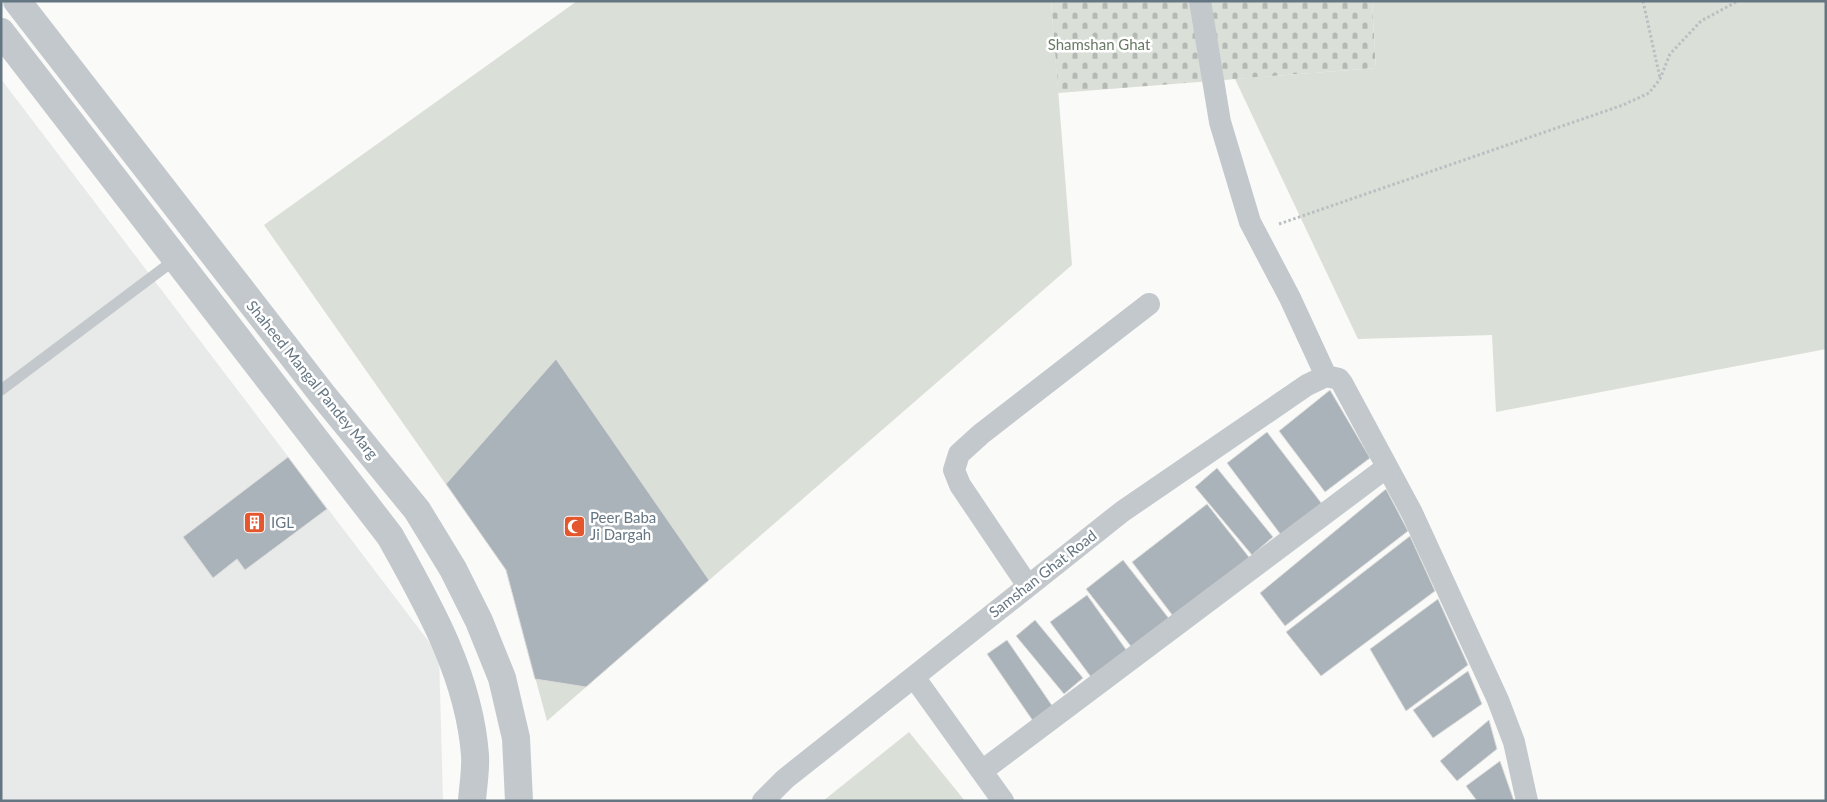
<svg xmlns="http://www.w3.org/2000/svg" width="1827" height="802" viewBox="0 0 1827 802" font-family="Lato,sans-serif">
<defs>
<pattern id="cemetery-stones" width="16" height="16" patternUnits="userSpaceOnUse" patternTransform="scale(1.25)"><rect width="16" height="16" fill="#dadfd7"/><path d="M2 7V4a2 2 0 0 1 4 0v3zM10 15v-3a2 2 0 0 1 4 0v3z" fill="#b4b9b4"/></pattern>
</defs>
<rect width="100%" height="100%" fill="#fafaf8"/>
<!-- built -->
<path fill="#e8e9e9" d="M1,79L439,655L443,801H1Z"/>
<!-- cemetery -->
<path fill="url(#cemetery-stones)" d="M1051,1H1372L1376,68L1058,93Z"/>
<!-- green -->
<path fill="#dadfd7" d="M577,1H1051L1072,265L547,721L506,570L264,225Z
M1372,1H1826V349L1496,412L1492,335L1358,339L1235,79L1376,68Z
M909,732L965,801H823Z"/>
<!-- building -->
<path fill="#aab3b9" stroke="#dcdcda" d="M556,359L709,580L586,687L535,679L506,570L446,484Z
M1330,390L1370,458L1325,492L1279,431Z
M1267,432L1322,504L1281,535L1227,463Z
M288,457L327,509L245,570L237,559L213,578L183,537Z
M1217,468L1273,537L1252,555L1195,487Z
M1386,489L1408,531L1285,626L1260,593Z
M1207,504L1252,561L1176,620L1132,562Z
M1410,536L1435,591L1321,676L1286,632Z
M1123,560L1174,625L1137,654L1086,589Z
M1087,595L1127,651L1091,677L1050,622Z
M1438,599L1468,665L1406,711L1370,649Z
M1035,620L1083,678L1064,694L1016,636Z
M1007,640L1053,707L1033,721L987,654Z
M1468,671L1482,704L1433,738L1413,710Z
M1489,720L1497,749L1457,781L1440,761Z
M1500,761L1514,801H1477L1466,786Z"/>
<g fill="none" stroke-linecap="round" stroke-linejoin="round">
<!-- path -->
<path stroke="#bbbfc2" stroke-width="3" stroke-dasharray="2.5 2.5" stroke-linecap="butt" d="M1643,1L1660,78
M1279,224L1623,105L1649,93L1660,79L1670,54L1701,21L1738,1"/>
<!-- service -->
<path stroke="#c3c8cc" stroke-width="11" d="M1,390L177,258"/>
<!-- minor -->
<path stroke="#c3c8cc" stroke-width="22" d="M1200,1L1220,122L1250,222L1290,298L1326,376
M1028,586L960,485L954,470L959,454L981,434L1149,304
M914,677L1003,801
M982,771L1387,467
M763,801L785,779L1123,511L1307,385L1326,376L1339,379L1342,383L1412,513L1498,700L1514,742L1527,801"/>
<!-- tertiary -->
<path stroke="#c3c8cc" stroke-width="28" d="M17,1L322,394L417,510L453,569L479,621L502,678L516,738L519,801
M1,32L390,536C428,604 469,675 475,755C476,770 473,786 472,801"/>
</g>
<!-- icons -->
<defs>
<symbol id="building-square" viewBox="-11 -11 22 22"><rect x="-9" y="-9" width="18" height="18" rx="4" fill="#e4572e" stroke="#fff"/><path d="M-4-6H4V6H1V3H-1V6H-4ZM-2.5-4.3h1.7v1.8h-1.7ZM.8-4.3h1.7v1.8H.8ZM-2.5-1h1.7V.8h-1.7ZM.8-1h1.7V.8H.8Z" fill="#fff"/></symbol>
<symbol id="mosque-square" viewBox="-11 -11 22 22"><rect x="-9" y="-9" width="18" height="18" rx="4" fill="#e4572e" stroke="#fff"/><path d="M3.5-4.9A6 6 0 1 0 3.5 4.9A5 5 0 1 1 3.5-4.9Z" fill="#fff"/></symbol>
</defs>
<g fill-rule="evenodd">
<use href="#building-square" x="242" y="510" width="25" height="25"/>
<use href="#mosque-square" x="562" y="514" width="25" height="25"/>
</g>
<g text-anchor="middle" stroke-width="5" stroke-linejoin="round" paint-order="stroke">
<!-- park labels -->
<g font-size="15" fill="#687a64" stroke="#fff">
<text x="1099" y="50">Shamshan Ghat</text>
</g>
<!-- street labels -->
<g font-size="15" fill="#657683" stroke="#fff">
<text transform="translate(312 380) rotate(51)" y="5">Shaheed Mangal Pandey Marg</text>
<text transform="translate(1043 574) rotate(-38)" y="5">Samshan Ghat Road</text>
</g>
<!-- poi labels -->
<g font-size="15" fill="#657683" stroke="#fff" text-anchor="start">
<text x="590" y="523">Peer Baba<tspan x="590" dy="17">Ji Dargah</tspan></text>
<text x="271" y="528">IGL</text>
</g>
</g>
<!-- border -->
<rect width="1827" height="802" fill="none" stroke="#657683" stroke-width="5"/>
</svg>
